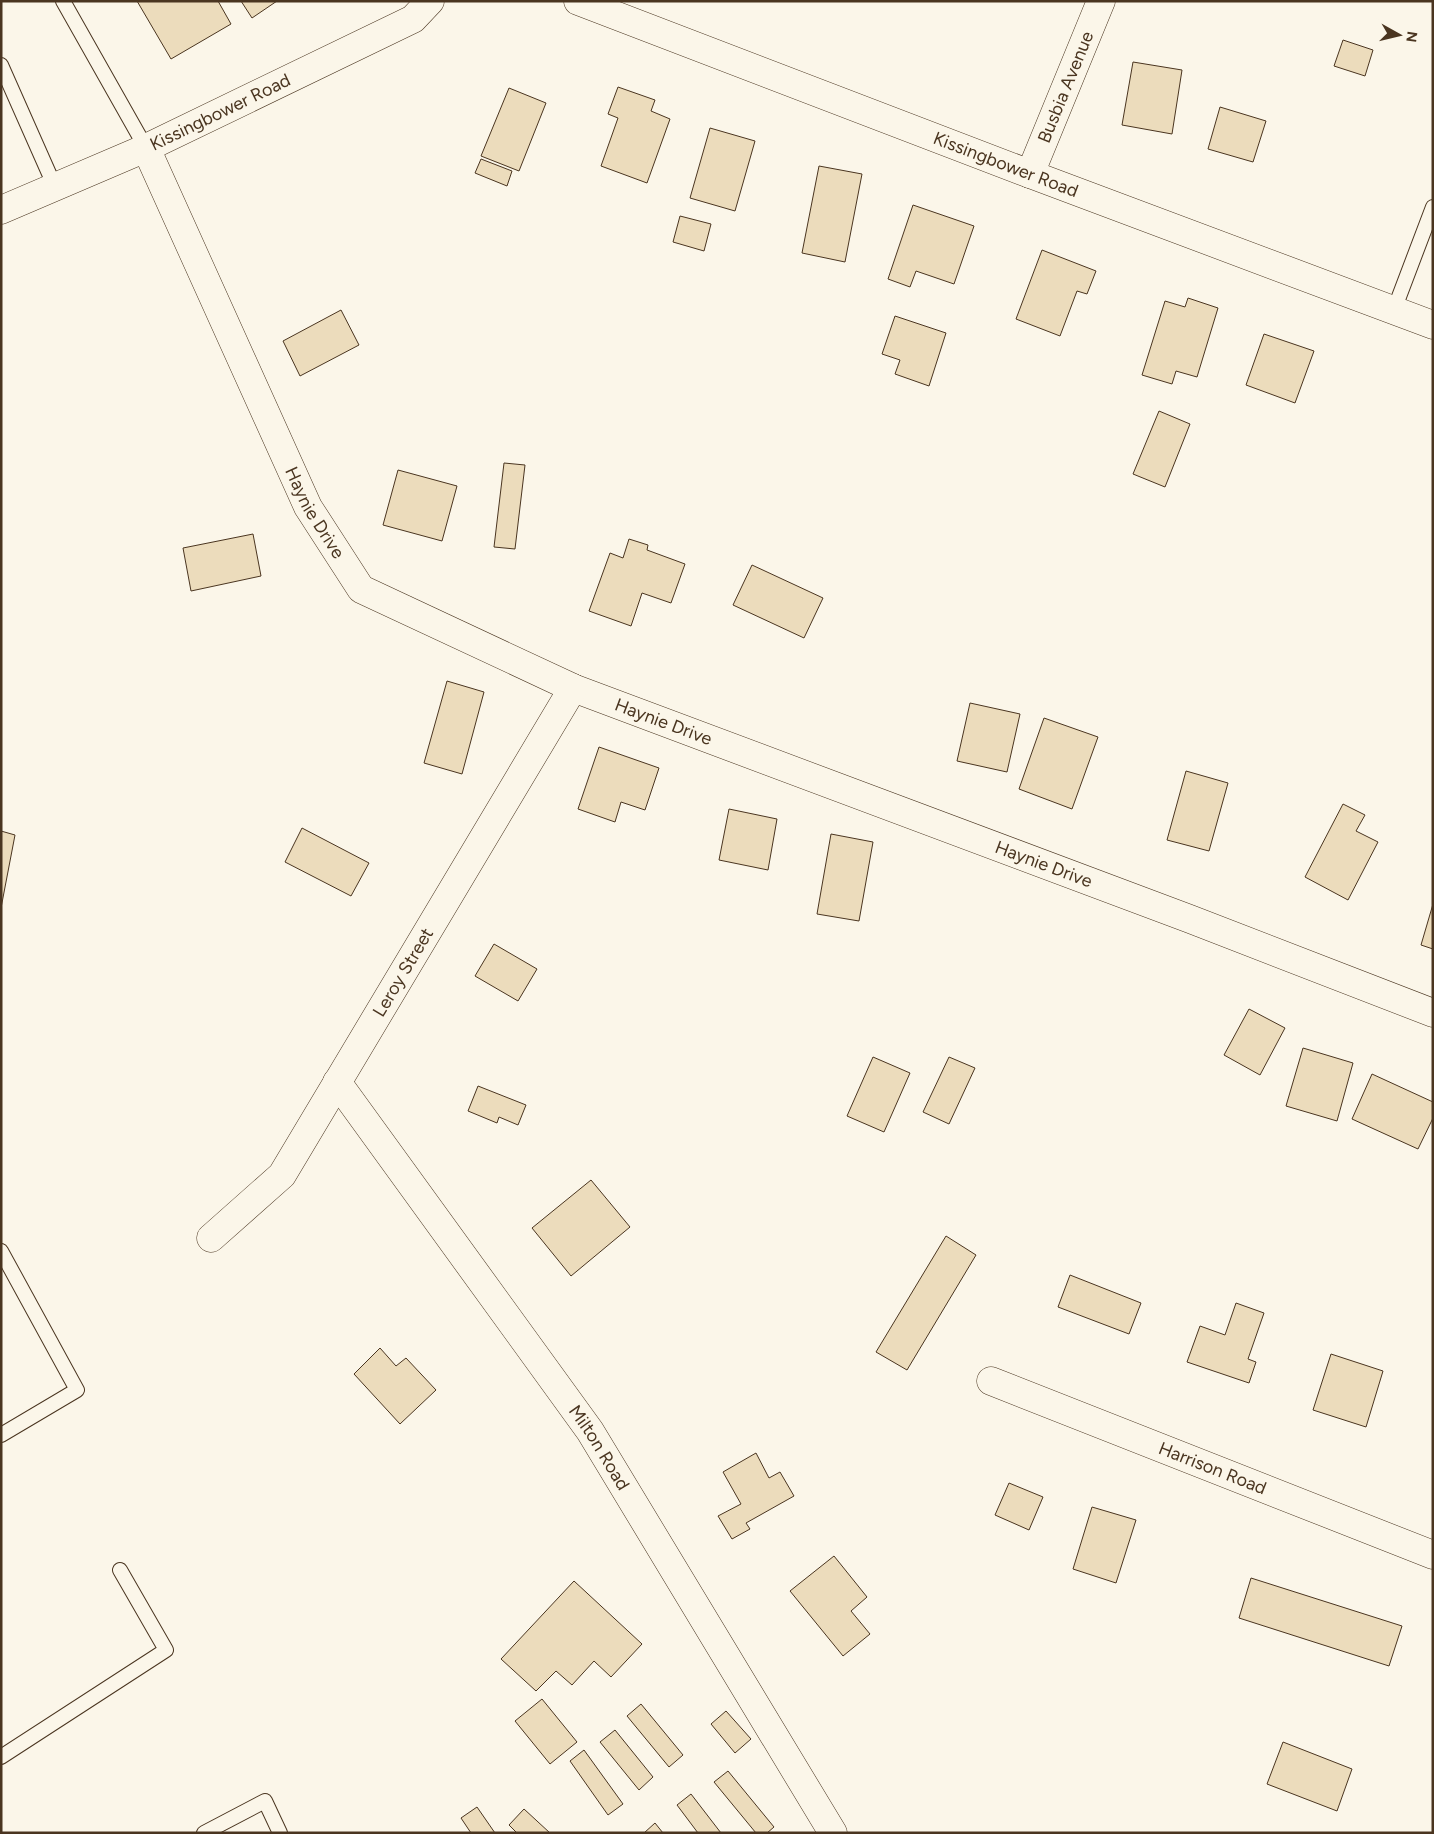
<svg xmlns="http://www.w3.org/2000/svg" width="1434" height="1834" viewBox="0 0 1434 1834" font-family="Figtree,sans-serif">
<rect width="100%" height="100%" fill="#fbf6e9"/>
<!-- building -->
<path fill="#ecdcbc" stroke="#4a3520" d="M137,1H218L231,24L171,59Z
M241,1H277L252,18Z
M1343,40L1373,50L1365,76L1334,66Z
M1133,62L1182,70L1172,134L1122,125Z
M618,87L655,100L651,111L670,119L647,183L601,166L618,118L608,114Z
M509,88L546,103L519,171L481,156Z
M1220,107L1266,121L1253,162L1208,149Z
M710,128L755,141L735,211L690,198Z
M481,159L512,171L507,186L475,173Z
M819,166L862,174L845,262L802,253Z
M913,205L974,226L954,284L916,271L910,287L888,279Z
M680,216L711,224L704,251L673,242Z
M1042,250L1096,271L1087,294L1077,291L1060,336L1016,319Z
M1188,298L1218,308L1197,377L1176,371L1172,384L1142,375L1165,301L1185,307Z
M341,310L359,345L300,376L283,341Z
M895,316L946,333L929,386L895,374L900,360L882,354Z
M1264,334L1314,351L1295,403L1246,385Z
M1159,411L1190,424L1165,487L1133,474Z
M504,463L525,465L515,549L494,547Z
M398,470L457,486L442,541L383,525Z
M253,534L261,576L191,591L183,548Z
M629,539L648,545L647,550L685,564L671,603L642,593L631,626L589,611L610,553L623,558Z
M752,565L823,598L804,638L733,605Z
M447,681L484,692L462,774L424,763Z
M970,703L1020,714L1007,772L957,761Z
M1044,718L1098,737L1072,809L1019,789Z
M599,747L659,768L645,810L621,802L615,822L578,809Z
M1186,771L1228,783L1209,851L1167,840Z
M1343,804L1365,815L1356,831L1378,842L1348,900L1305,877Z
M729,809L777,819L768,870L719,860Z
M302,828L369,863L351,896L285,862Z
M1,831L15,835L1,908Z
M831,834L873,842L859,921L817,914Z
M1433,904V949L1421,945Z
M494,944L537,969L518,1001L475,976Z
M1249,1009L1285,1028L1260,1075L1224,1055Z
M1303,1048L1353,1063L1337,1121L1286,1106Z
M873,1057L910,1073L884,1132L847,1116Z
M949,1057L975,1068L949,1124L923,1112Z
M1372,1074L1433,1102V1118L1418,1149L1352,1119Z
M478,1086L526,1105L518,1125L499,1117L497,1123L468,1111Z
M591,1180L630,1227L571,1276L532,1228Z
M946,1236L976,1255L907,1370L876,1352Z
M1070,1275L1141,1303L1129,1334L1058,1307Z
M1236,1303L1264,1313L1248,1359L1256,1362L1249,1383L1187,1362L1200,1326L1225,1335Z
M380,1348L396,1366L406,1358L436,1390L400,1424L354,1374Z
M1331,1354L1383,1371L1366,1427L1313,1410Z
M756,1453L769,1478L780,1472L794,1496L746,1523L750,1529L732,1539L718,1516L741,1504L723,1472Z
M1009,1483L1043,1497L1029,1530L995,1515Z
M1092,1507L1136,1520L1116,1583L1073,1569Z
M834,1556L867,1597L851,1611L870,1634L843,1656L790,1591Z
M1251,1578L1402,1626L1389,1666L1239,1618Z
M574,1581L642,1644L611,1677L594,1661L572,1685L556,1671L536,1691L501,1659Z
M542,1699L577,1742L550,1764L515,1721Z
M641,1704L683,1755L669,1767L627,1716Z
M726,1711L751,1739L735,1753L711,1724Z
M615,1730L653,1777L639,1790L600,1742Z
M1283,1742L1352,1769L1337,1811L1267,1784Z
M584,1750L623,1804L608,1815L570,1761Z
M728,1771L774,1827L767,1833H756L714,1782Z
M691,1794L721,1833H698L677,1805Z
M477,1807L495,1833H471L461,1818Z
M524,1809L550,1833H517L509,1825Z
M655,1823L663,1833H644Z"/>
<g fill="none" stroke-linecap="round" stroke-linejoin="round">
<defs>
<path id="lane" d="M63,1L146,148
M1,65L55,187
M1394,310L1433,207
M1,1251L77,1390L1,1435
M1,1757L166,1650L120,1570
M204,1833L265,1801L280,1833"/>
<g id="street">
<path id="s1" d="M146,148L308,507L361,589L573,688L1190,919L1433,1013"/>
<path id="s2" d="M1030,174L1101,1"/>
<path id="s3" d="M1,210L146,148L413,19L430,1"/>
<path id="s4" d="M337,1082L590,1431L833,1833"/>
<path id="s5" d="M211,1238L282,1175L573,688"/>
<path id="s6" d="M991,1381L1433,1555"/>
</g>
<g id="secondary">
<path id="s7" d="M578,1L1030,174L1433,325"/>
</g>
</defs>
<!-- lane casing -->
<use href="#lane" stroke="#4a3520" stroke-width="16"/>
<!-- street casing -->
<use href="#street" stroke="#4a3520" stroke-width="29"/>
<!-- secondary casing -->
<use href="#secondary" stroke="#4a3520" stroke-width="29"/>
<!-- lane -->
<use href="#lane" stroke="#fbf6e9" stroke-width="14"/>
<!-- street -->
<use href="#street" stroke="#fbf6e9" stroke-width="28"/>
<!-- secondary -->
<use href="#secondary" stroke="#fbf6e9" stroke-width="28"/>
</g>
<g text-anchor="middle" stroke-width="4" stroke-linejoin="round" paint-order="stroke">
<!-- street labels -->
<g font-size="18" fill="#4a3520" stroke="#fbf6e9">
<text dy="6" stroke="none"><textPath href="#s2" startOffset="94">Busbia Avenue</textPath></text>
<text dy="6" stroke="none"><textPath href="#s3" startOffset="240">Kissingbower Road</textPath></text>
<text dy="6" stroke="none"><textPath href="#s7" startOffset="458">Kissingbower Road</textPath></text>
<text dy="6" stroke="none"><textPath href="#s1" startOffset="402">Haynie Drive</textPath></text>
<text dy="6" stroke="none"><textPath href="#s1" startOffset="822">Haynie Drive</textPath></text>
<text dy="6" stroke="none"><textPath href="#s1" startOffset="1228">Haynie Drive</textPath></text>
<text dy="6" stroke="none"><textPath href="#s5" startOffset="331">Leroy Street</textPath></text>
<text dy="6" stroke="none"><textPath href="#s4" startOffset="450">Milton Road</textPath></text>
<text dy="6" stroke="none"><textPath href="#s6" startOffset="238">Harrison Road</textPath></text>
</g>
</g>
<!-- border -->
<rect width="1434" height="1834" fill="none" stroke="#4a3520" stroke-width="5"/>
<!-- north arrow -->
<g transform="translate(1399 35) rotate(98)" stroke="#fbf6e9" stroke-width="4" paint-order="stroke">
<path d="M0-4L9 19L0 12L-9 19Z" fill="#4a3520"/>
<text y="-8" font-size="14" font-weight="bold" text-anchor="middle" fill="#4a3520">N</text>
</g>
</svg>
